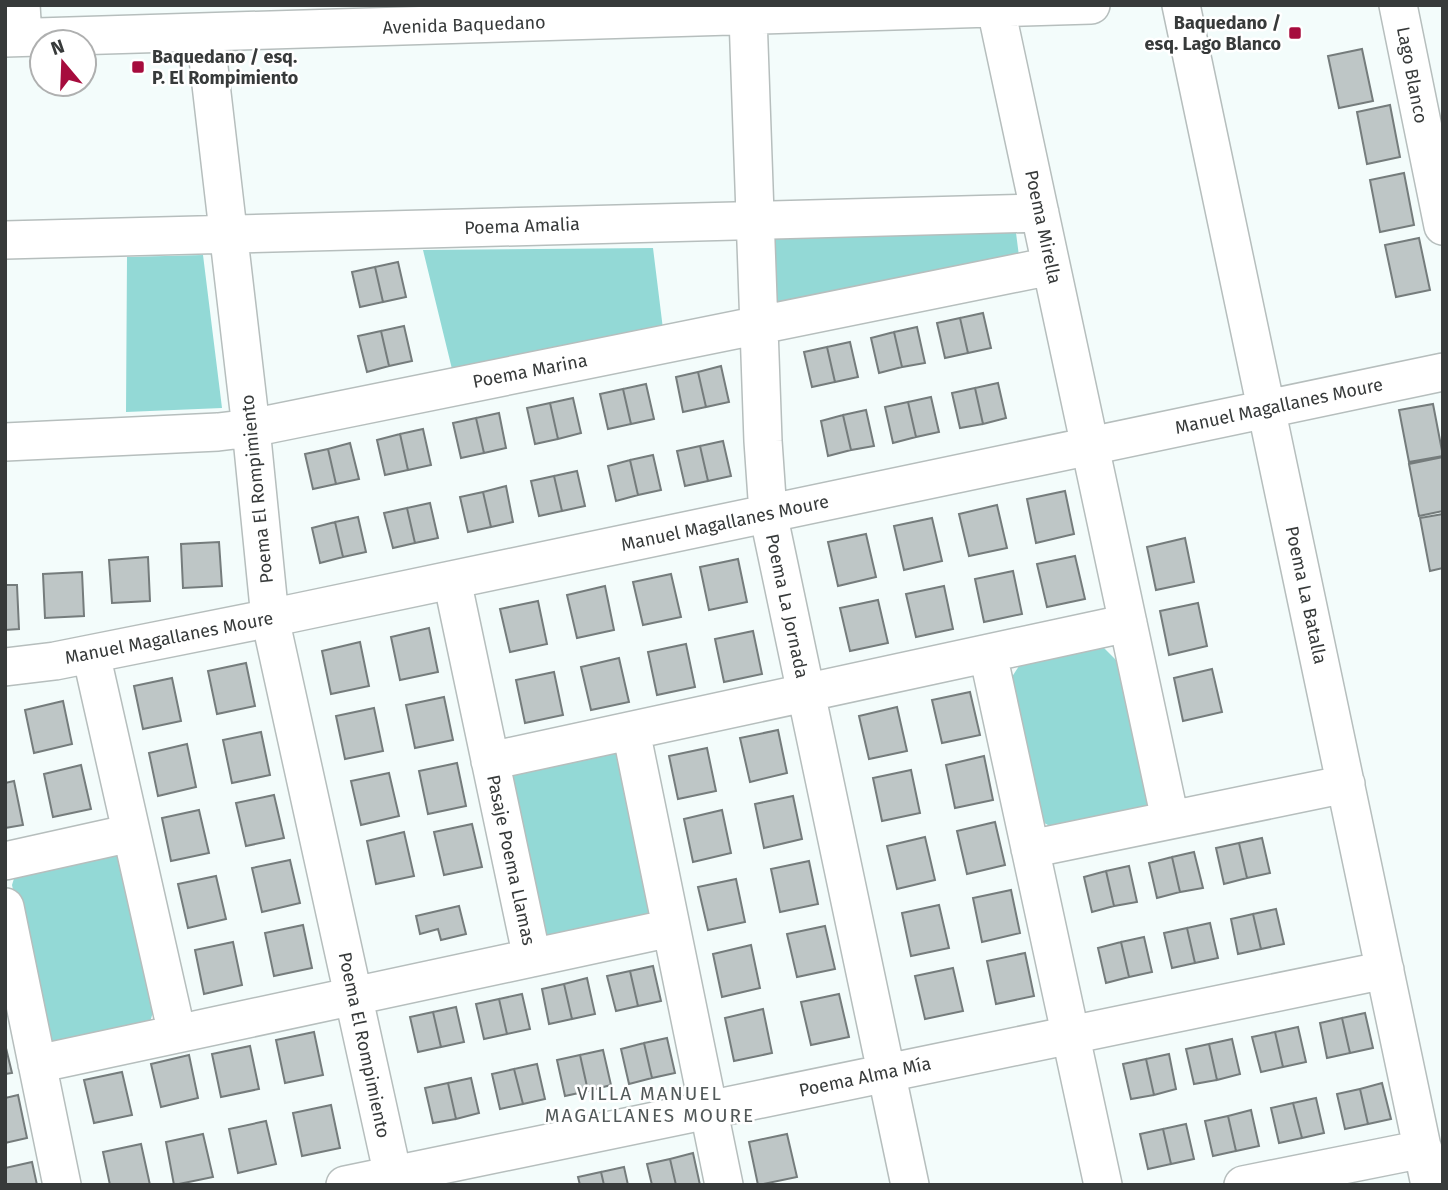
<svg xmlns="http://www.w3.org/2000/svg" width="1448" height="1190" viewBox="0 0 1448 1190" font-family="'Fira Sans',sans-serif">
<rect width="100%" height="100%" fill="#f3fcfb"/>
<!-- green -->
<path fill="#93d9d6" d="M1015,225L1020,264L776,309L770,238Z
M653,248L663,329L452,369L423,250Z
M203,255L222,408L126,412L127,257Z
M1102,646L1120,664L1151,800L1142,812L1057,830L1037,819L1008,683L1019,666Z
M612,749L626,758L659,905L650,918L549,940L534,934L509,772Z
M109,850L121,858L154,1009L150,1022L55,1045L45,1038L12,885L16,872Z"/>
<!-- building -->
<path fill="#bec6c6" stroke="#757c7c" stroke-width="2" d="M1362,49L1373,101L1339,108L1328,56Z
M1390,105L1400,157L1367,164L1357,112Z
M1404,173L1414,225L1380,232L1370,180Z
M1419,238L1430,290L1396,297L1385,245Z
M398,262L406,297L383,302L375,267Z
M375,267L383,302L360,307L352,272Z
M983,313L991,348L968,353L960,318Z
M960,318L968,353L945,358L937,323Z
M404,326L412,361L389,366L381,331Z
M917,327L925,363L902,367L894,332Z
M381,331L389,366L367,372L358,336Z
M894,332L902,367L879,373L871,338Z
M850,342L858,377L835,382L827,347Z
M827,347L835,382L812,387L804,352Z
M721,366L729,402L706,407L698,372Z
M698,372L706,407L683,412L676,377Z
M998,383L1006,418L983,424L975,388Z
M646,384L654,419L631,424L623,389Z
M975,388L983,424L960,428L952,393Z
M623,389L631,424L608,429L600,394Z
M931,397L939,432L916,437L908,402Z
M573,398L581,433L558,439L550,403Z
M908,402L916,437L893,443L885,407Z
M550,403L558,439L535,444L527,408Z
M1433,404L1443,456L1409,462L1399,410Z
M866,410L874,446L851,450L843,415Z
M499,413L506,448L484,453L476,418Z
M843,415L851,450L828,456L821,421Z
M476,418L484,453L461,458L453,423Z
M423,429L431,465L408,470L400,434Z
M400,434L408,470L385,475L377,440Z
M723,441L731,476L708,481L700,446Z
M350,443L359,479L336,484L328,449Z
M700,446L708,481L685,486L677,451Z
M328,449L336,484L313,489L305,454Z
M653,455L661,490L638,495L630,460Z
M1443,457V511L1419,516L1409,464Z
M630,460L638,495L616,501L608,466Z
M577,471L585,506L562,511L554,476Z
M554,476L562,511L539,516L531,481Z
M506,486L513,522L491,527L483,492Z
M1065,491L1074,534L1036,543L1027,499Z
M483,492L491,527L468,532L460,497Z
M430,503L438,538L415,543L407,508Z
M997,505L1007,548L969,556L959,514Z
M407,508L415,543L393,548L384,513Z
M1443,514V568L1430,571L1420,518Z
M358,517L366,552L343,557L335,522Z
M932,518L942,561L904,570L894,526Z
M335,522L343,557L320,563L312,528Z
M866,534L876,577L838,586L828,542Z
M1185,538L1194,582L1156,590L1147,547Z
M219,542L222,586L183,588L181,544Z
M1075,556L1085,599L1047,607L1037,564Z
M148,557L150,601L112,603L109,560Z
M738,559L747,602L709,610L700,567Z
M1013,571L1022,614L984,622L975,579Z
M82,572L84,616L45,618L43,574Z
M671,574L681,617L643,625L633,582Z
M5,585H17L19,629L5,630Z
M605,586L614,630L577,638L567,595Z
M944,586L953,629L916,637L906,594Z
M878,600L888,643L850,651L840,608Z
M538,601L547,644L510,652L500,609Z
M1198,603L1207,646L1169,655L1160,611Z
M429,628L438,672L400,680L391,637Z
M753,631L762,674L724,682L715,639Z
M360,642L369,686L331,694L322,651Z
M686,644L695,687L657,695L648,652Z
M619,658L629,702L591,710L581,667Z
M246,663L255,706L217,714L208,671Z
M1212,669L1222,712L1183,721L1174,678Z
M554,672L563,715L525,723L516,680Z
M172,678L181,721L143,729L134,686Z
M970,692L980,735L942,743L932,700Z
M444,697L453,740L415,748L406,705Z
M63,701L72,744L34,753L25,710Z
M897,707L907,751L869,759L859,716Z
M374,708L383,751L345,759L336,716Z
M778,730L787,773L750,782L740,738Z
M261,732L270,775L232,783L223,740Z
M187,744L196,787L158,796L149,753Z
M707,748L716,791L678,799L669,756Z
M984,756L993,800L955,808L946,765Z
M457,763L466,806L428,814L419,771Z
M81,765L91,809L53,817L44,774Z
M911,770L920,813L882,821L873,778Z
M389,773L399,816L361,825L351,781Z
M14,781L23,825L5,828V783Z
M274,795L284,838L246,846L236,803Z
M793,796L802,839L764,848L755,804Z
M199,810L209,853L171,861L162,818Z
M722,810L731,853L693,862L684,819Z
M995,822L1005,865L967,874L957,831Z
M472,824L482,867L444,875L434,832Z
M404,832L414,876L376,884L367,841Z
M925,837L935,880L897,889L887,846Z
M1262,838L1270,873L1247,878L1239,843Z
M1239,843L1247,878L1224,884L1216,848Z
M1194,852L1203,888L1180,892L1172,857Z
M1172,857L1180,892L1157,898L1149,863Z
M290,860L300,903L262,912L252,868Z
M809,861L818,904L780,912L771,869Z
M1129,866L1137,902L1114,906L1106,871Z
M1106,871L1114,906L1092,912L1084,877Z
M216,876L226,919L188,928L178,884Z
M736,879L745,922L708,930L698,887Z
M1011,890L1020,933L982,942L973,898Z
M939,905L949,948L911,956L902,913Z
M459,906L466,934L441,940L438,929L420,934L416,916Z
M1276,909L1284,944L1261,949L1253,914Z
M1253,914L1261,949L1238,954L1231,919Z
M1210,923L1218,958L1195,963L1187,928Z
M303,925L312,968L274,976L265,933Z
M825,926L835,969L797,977L787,934Z
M1187,928L1195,963L1172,968L1164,933Z
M1144,937L1152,972L1129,977L1121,942Z
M233,942L242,985L204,994L195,950Z
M1121,942L1129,977L1106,983L1098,948Z
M751,945L760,988L722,997L713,954Z
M1025,953L1034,996L996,1004L987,961Z
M653,966L661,1001L638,1006L630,971Z
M953,968L963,1011L925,1019L915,976Z
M630,971L638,1006L616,1011L607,976Z
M587,978L595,1014L572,1019L564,984Z
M564,984L572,1019L549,1024L542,989Z
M522,994L530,1029L507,1034L499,999Z
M839,994L849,1037L811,1045L801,1002Z
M499,999L507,1034L484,1039L476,1004Z
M456,1007L464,1042L441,1047L433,1012Z
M763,1009L772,1053L734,1061L725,1018Z
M433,1012L441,1047L418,1052L410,1017Z
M1365,1013L1373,1048L1350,1053L1342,1018Z
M1342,1018L1350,1053L1327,1058L1320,1023Z
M1298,1027L1306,1062L1283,1067L1275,1032Z
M314,1032L323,1075L285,1083L276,1040Z
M1275,1032L1283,1067L1261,1072L1252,1037Z
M667,1038L675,1073L652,1078L644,1043Z
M1232,1039L1240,1074L1217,1080L1209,1044Z
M644,1043L652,1078L629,1084L621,1049Z
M5,1044L12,1073L5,1074Z
M1209,1044L1217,1080L1194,1084L1186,1049Z
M250,1046L259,1089L221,1097L212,1054Z
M603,1050L611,1085L588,1091L580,1055Z
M1169,1054L1176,1089L1154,1095L1146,1059Z
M189,1055L198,1098L161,1107L151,1064Z
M580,1055L588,1091L565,1096L557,1060Z
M1146,1059L1154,1095L1131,1099L1123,1064Z
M537,1064L545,1099L523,1104L514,1069Z
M514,1069L523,1104L500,1109L492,1074Z
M122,1072L132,1115L94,1123L84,1080Z
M471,1078L479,1113L456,1119L448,1083Z
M448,1083L456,1119L433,1123L425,1088Z
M1382,1083L1391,1119L1368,1124L1360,1089Z
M1360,1089L1368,1124L1345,1129L1337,1094Z
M18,1095L27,1138L5,1143V1098Z
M1316,1098L1324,1133L1302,1138L1293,1103Z
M1293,1103L1302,1138L1279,1143L1271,1108Z
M331,1105L340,1148L302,1156L293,1113Z
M1251,1110L1259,1146L1236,1151L1228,1116Z
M1228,1116L1236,1151L1213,1156L1205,1121Z
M266,1121L276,1164L238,1173L229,1129Z
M1186,1124L1194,1159L1171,1164L1163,1129Z
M1163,1129L1171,1164L1148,1169L1140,1134Z
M203,1134L213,1177L174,1185L166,1142Z
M787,1134L797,1177L758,1185L749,1142Z
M141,1144L150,1185H110L103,1152Z
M693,1153L700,1185H676L670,1159Z
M670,1159L676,1185H652L647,1164Z
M32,1162L37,1185H5V1168Z
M624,1167L628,1185H604L601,1172Z
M601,1172L604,1185H580L578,1177Z"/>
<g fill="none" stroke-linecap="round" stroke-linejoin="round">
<defs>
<path id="street" d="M21,5L23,37
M1181,5L1430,1185
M1398,5L1443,226
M996,9L1170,819
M748,16L763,441L768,513L910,1185
M205,33L251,428L270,618L395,1185
M5,38L1091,5
M5,240L1040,213
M5,442L218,432L251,428L1051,266
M452,580L532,958
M91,654L177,1034
M988,654L1103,1185
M5,667L55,661L270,618L1443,372
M631,731L724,1185
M490,761L1128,623
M1030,849L1346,784
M5,861L131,833
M5,907L62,1185
M37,1064L671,928
M345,1185L1385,970
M1243,1185L1423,1149"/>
</defs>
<!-- street casing -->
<use href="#street" stroke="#b6bebd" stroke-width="40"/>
<!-- street -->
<use href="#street" stroke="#fff" stroke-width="37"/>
</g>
<!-- markers -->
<g fill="#a60c3d" stroke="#fff" stroke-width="2.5">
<rect x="1288" y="26" width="14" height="14" rx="3.5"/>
<rect x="131" y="60" width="14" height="14" rx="3.5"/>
</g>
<g text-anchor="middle" stroke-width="5" stroke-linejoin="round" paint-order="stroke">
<!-- poi labels -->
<g font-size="18" font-weight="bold" fill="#373a3a" stroke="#fff" text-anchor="end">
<text x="1281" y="29">Baquedano /<tspan x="1281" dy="21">esq. Lago Blanco</tspan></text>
<text x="152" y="63" text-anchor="start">Baquedano / esq.<tspan x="152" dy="21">P. El Rompimiento</tspan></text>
</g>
<!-- street labels -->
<g font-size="18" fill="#373a3a" stroke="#fff">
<text transform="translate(464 25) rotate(-2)" y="6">Avenida Baquedano</text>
<text transform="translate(1412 75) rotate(79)" y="6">Lago Blanco</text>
<text transform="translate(522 226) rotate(-2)" y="6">Poema Amalia</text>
<text transform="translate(1043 227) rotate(78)" y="6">Poema Mirella</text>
<text transform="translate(530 371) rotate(-11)" y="6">Poema Marina</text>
<text transform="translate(1279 406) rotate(-12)" y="6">Manuel Magallanes Moure</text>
<text transform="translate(257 489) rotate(-96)" y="6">Poema El Rompimiento</text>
<text transform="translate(725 523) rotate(-12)" y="6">Manuel Magallanes Moure</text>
<text transform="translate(1306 595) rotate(78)" y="6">Poema La Batalla</text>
<text transform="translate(787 606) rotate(78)" y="6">Poema La Jornada</text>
<text transform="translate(169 638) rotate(-11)" y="6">Manuel Magallanes Moure</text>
<text transform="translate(511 860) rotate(78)" y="6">Pasaje Poema Llamas</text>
<text transform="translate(364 1045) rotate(78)" y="6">Poema El Rompimiento</text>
<text transform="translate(865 1077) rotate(-12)" y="6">Poema Alma Mía</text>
</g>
<!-- neighbourhood labels -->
<g font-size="19" letter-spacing="2" fill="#525959" stroke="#fff">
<text x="650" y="1100">VILLA MANUEL<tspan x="650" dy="22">MAGALLANES MOURE</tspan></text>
</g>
</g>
<!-- border -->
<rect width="1448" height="1190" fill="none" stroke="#373a3a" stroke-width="14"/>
<!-- north arrow -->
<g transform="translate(63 63) rotate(341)"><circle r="33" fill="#ffffff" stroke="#afb0b0" stroke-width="2"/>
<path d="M0-5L12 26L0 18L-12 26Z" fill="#a60c3d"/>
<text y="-10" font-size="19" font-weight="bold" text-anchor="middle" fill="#373a3a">N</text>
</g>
</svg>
